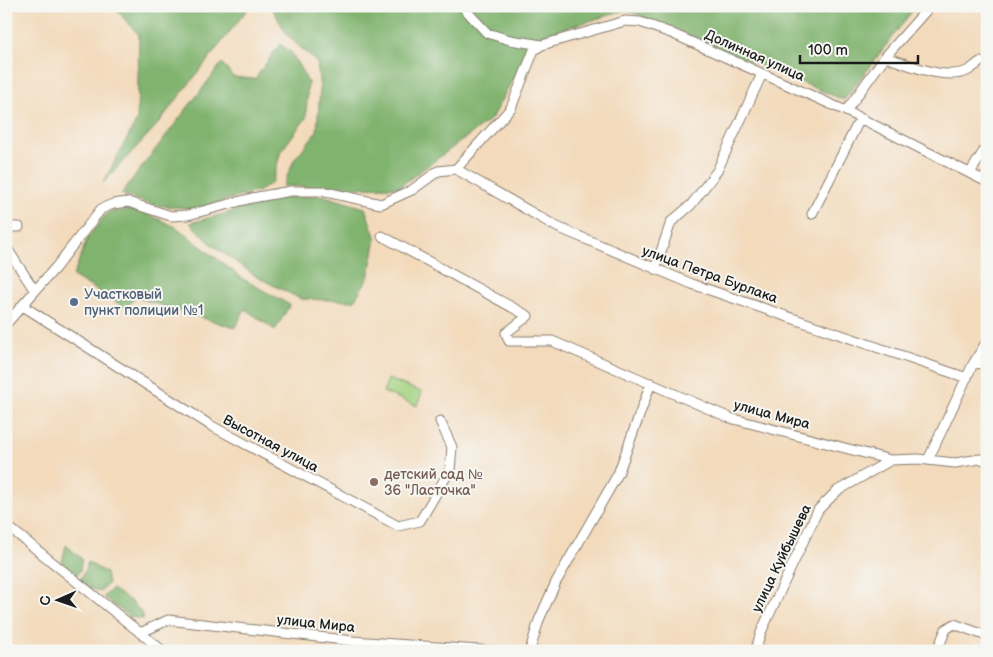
<svg xmlns="http://www.w3.org/2000/svg" width="993" height="657" viewBox="0 0 993 657" font-family="'Balsamiq Sans',sans-serif">
<rect width="100%" height="100%" fill="#f6f6f2"/>
<filter id="ink" filterUnits="userSpaceOnUse"><feTurbulence type="fractalNoise" baseFrequency=".02" numOctaves="2"/><feDisplacementMap in="SourceGraphic" scale="10" xChannelSelector="R" yChannelSelector="G"/><feConvolveMatrix kernelMatrix="1 2 1 2 8 2 1 2 1" color-interpolation-filters="sRGB"/></filter>
<filter id="wash" filterUnits="userSpaceOnUse"><feTurbulence type="fractalNoise" baseFrequency=".0096" numOctaves="4" result="noise"/><feDisplacementMap in="SourceGraphic" scale="20" xChannelSelector="R" yChannelSelector="G"/><feGaussianBlur stdDeviation="1.12" result="paint"/><feColorMatrix in="noise" values="0 0 0 0 0 0 0 0 0 0 0 0 0 0 0 0 0 1.4 0 .05"/><feComposite in="paint" operator="in"/></filter>
<g filter="url(#wash)">
<rect width="100%" height="100%" fill="#f3dabb"/>
<!-- green -->
<path fill="#a1d17f" stroke="#5e764e" d="M388,379L422,392L417,406L383,392Z"/>
<!-- forest -->
<path fill="#80b36e" stroke="#4e6845" d="M113,6H248L247,10L156,126L103,183L137,120L139,35Z
M271,6H916L844,100L626,10L536,37L491,119L399,187L333,188L283,186L294,160L317,131L320,89L317,63L287,35Z
M280,44L291,52L308,82L306,118L281,151L272,183L259,191L196,209L153,205L121,194L222,63L233,77L255,79Z
M321,195L365,208L376,239L368,278L354,301L301,299L257,277L212,245L190,223L283,198Z
M136,209L176,227L243,279L290,305L275,330L245,309L235,328L135,297L126,308L73,276L88,237L108,212Z
M66,545L82,559L80,571L76,576L61,566Z
M88,562L106,573L108,583L101,592L89,588L80,580L85,571Z
M112,589C123,596 140,605 144,619L130,617L103,597Z"/>
</g>
<g filter="url(#ink)">
<g fill="none" stroke-linecap="round" stroke-linejoin="round">
<defs>
<path id="minor" d="M462,6L487,33L510,40L542,45
M885,57C908,64 944,81 967,71C972,69 976,64 980,62
M846,111L885,57L930,6
M456,169L557,227L692,284L967,378
M970,173L987,146
M812,214L860,119
M6,227H19
M382,236L528,316L506,333L509,341H552L730,418L891,460
M6,247L35,291
M655,269L671,222L691,205L717,171L762,74
M23,306L210,425L398,526L420,521L450,470L452,447L440,421
M6,324L56,267L101,209L113,204L128,202L171,216L188,215L252,198L291,191H321L381,204L412,190L438,171L456,169L511,108L534,50L542,45L625,21L640,22L671,33L846,111L987,182
M973,364L987,363
M928,460L973,364L987,341
M6,525L163,651
M140,633L168,620L353,641L493,651
M533,651L531,647L539,620L556,582L618,474L651,383
M755,651L762,630L818,510L837,491L891,460L918,459L955,463L980,459L987,460
M937,651L946,629L954,624L987,636"/>
</defs>
<!-- minor casing -->
<use href="#minor" stroke="#887b6c" stroke-width="11"/>
<!-- minor -->
<use href="#minor" stroke="#fff" stroke-width="9"/>
</g>
</g>
<!-- markers -->
<circle fill="#5c6f8a" stroke="#f6f6f2" stroke-width="2" cx="74" cy="302" r="5"/>
<circle fill="#8d6e63" stroke="#f6f6f2" stroke-width="2" cx="374" cy="482" r="5"/>
<g text-anchor="middle" stroke-width="4" stroke-linejoin="round" paint-order="stroke">
<!-- street labels -->
<g font-size="14" fill="#1c1c1c" stroke="#f6f6f2">
<text transform="translate(755 55) rotate(24)" y="5">Долинная улица</text>
<text transform="translate(710 274) rotate(20)" y="5">улица Петра Бурлака</text>
<text transform="translate(772 414) rotate(15)" y="5">улица Мира</text>
<text transform="translate(271 443) rotate(28)" y="5">Высотная улица</text>
<text transform="translate(781 558) rotate(-64)" y="5">улица Куйбышева</text>
<text transform="translate(316 623) rotate(6)" y="5">улица Мира</text>
</g>
<!-- service labels -->
<g font-size="14" fill="#4e5e75" stroke="#f6f6f2" text-anchor="start">
<text x="84" y="299">Участковый<tspan x="84" dy="16">пункт полиции №1</tspan></text>
</g>
<!-- education labels -->
<g font-size="14" fill="#785e54" stroke="#f6f6f2" text-anchor="start">
<text x="384" y="479">детский сад №<tspan x="384" dy="16">36 "Ласточка"</tspan></text>
</g>
</g>
<!-- margin -->
<rect width="993" height="657" fill="none" stroke="#f6f6f2" stroke-width="25"/>
<!-- north arrow -->
<g transform="translate(58 600) rotate(268)" stroke="#f6f6f2" stroke-width="4" paint-order="stroke">
<path d="M0-4L9 19L0 12L-9 19Z" fill="#1c1c1c"/>
<text y="-8" font-size="14" font-weight="bold" text-anchor="middle" fill="#1c1c1c">С</text>
</g>
<!-- scale -->
<path d="M800 55v8h118v-8" fill="none" stroke="#1c1c1c" stroke-width="2.5"/>
<text x="808" y="55" font-size="15" fill="#1c1c1c" stroke="#f6f6f2" stroke-width="4" paint-order="stroke">100 m</text>
</svg>
